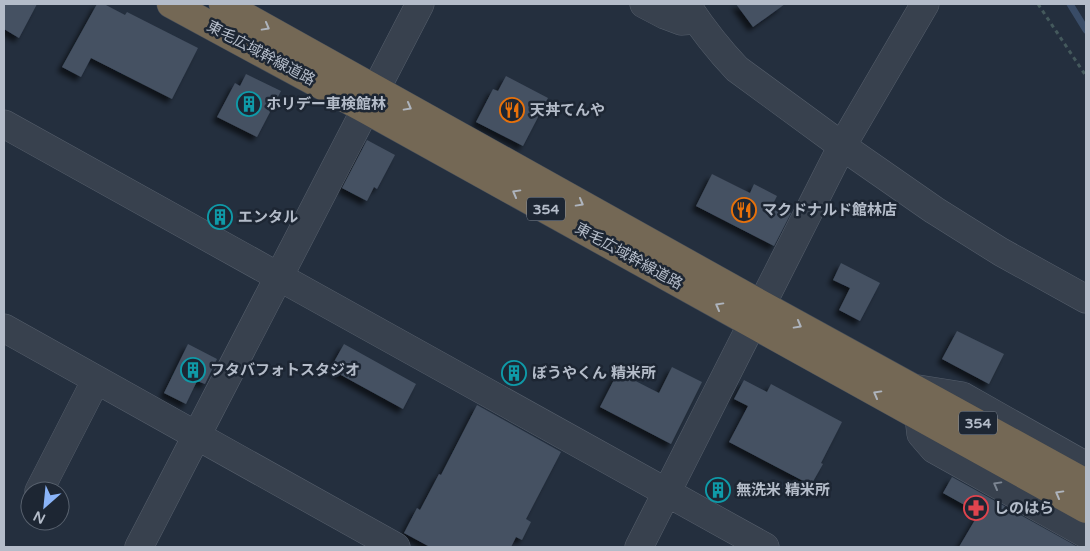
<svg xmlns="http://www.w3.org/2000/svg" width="1090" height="551" viewBox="0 0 1090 551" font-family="'Varela Round','Noto Sans JP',sans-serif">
<defs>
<filter id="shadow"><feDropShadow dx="-4.5" dy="4.5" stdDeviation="2.5" flood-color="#0009"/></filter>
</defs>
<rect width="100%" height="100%" fill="#242f3e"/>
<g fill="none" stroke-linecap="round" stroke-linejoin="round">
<!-- stream -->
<path stroke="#394c67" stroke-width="7" d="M1070,4L1086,30"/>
</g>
<!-- building -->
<path fill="#455162" filter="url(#shadow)" d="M4,4H37L19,38L4,29Z
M97,4H104L125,15L127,12L198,48L172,99L91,58L81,77L62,67Z
M736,4H785L753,27Z
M246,74L281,91L257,137L217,117L235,83L240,86Z
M506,76L548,98L523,146L476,122L493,89L498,91Z
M367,140L395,155L377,189L374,187L367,201L342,188Z
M712,174L750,193L754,184L777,196L773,204L791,213L774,246L696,206Z
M841,263L880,283L860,321L839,310L850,288L833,280Z
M957,331L1004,354L989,384L942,359Z
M188,344L217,359L205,384L197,381L186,404L164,393Z
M344,344L416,384L403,409L330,369Z
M672,367L702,382L671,444L600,407L618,372L659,393Z
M744,380L767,392L771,384L842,422L821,463L823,464L811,485L729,442L748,406L734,399Z
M477,405L561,452L526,519L531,522L522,540L516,537L511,547H430L404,533L417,508L420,510L439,474L441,475Z
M952,477L1078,547H959L979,513L943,493Z"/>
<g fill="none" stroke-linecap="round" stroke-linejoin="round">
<defs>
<path id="minor" d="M644,4L665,15L681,21L696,20
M686,4C701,27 718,49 737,69L842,146L934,210L1001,252L1086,299
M4,124L765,547
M4,328L396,547
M918,389L962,396L1086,466
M919,417L921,434L934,449L1086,534
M39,491L96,380
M139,547L420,4
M639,547L842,146L925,4"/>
<path id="highway" d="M171,4L365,109L1086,509
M223,4L762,305L1086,483"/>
</defs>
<!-- minor casing -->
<use href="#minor" stroke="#565f6c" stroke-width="29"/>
<!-- highway casing -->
<use href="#highway" stroke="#434c59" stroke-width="29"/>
<!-- path -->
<path stroke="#44595c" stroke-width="3" stroke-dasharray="4 4" stroke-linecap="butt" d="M1038,4L1086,76"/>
<!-- minor -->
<use href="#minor" stroke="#38414e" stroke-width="28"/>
<!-- highway -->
<use href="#highway" stroke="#746855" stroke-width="28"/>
</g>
<!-- one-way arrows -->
<defs><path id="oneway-chevron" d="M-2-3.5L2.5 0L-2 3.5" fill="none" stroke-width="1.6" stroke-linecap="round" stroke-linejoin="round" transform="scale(1.25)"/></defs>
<g stroke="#aeb4bd">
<use href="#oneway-chevron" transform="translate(266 27) rotate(29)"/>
<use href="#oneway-chevron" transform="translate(408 107) rotate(29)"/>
<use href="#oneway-chevron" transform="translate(516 193) rotate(-151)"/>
<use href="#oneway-chevron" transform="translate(580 203) rotate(29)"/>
<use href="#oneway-chevron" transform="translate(719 306) rotate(-151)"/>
<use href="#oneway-chevron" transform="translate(798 325) rotate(29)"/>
<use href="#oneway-chevron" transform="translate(877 394) rotate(-151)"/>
<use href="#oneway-chevron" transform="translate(1059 494) rotate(-151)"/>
</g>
<use stroke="#7c8592" href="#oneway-chevron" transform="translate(997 485) rotate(-151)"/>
<!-- icons -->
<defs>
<symbol id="building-ring" viewBox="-11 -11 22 22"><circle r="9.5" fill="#1d2633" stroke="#0f9aa8" stroke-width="1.5"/><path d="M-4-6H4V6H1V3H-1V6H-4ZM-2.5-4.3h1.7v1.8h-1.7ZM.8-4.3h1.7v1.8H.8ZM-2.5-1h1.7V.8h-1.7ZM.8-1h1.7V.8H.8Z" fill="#0f9aa8"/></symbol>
<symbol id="restaurant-ring" viewBox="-11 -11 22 22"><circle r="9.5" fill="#1d2633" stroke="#e8710a" stroke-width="1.5"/><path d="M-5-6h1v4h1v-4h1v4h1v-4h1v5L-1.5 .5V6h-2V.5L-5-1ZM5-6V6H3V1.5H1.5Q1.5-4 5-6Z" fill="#e8710a"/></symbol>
<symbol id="pharmacy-ring" viewBox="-11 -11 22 22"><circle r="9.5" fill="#1d2633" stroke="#e0444e" stroke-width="1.5"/><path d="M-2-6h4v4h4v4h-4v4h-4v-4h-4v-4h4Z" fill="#e0444e"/></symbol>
</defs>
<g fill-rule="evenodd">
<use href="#building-ring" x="235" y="90" width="28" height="28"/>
<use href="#restaurant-ring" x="498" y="96" width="28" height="28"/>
<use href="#restaurant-ring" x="730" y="196" width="28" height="28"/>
<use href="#building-ring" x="206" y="203" width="28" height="28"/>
<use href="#building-ring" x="179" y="356" width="28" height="28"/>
<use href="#building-ring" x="500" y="359" width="28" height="28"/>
<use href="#building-ring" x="704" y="476" width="28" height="28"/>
<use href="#pharmacy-ring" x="962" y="494" width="28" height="28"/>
</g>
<g text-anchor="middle" stroke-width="5" stroke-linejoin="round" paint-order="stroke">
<!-- shield labels -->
<g fill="#1d2633" stroke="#878f9c" stroke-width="1">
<rect x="527" y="197.5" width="38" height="23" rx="4"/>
<rect x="959" y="411.5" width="38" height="23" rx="4"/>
</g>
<g font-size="14" font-weight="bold" fill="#b4bcc9">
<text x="546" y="214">354</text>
<text x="978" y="428">354</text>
</g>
<!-- street labels -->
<g font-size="15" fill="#b4bcc9" stroke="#1d2633">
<text transform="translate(261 53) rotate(28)" y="5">東毛広域幹線道路</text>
<text transform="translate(629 256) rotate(29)" y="5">東毛広域幹線道路</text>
</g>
<!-- poi labels -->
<g font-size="15" font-weight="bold" fill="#b4bcc9" stroke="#1d2633" text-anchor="start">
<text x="266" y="109">ホリデー車検館林</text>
<text x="530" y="115">天丼てんや</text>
<text x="762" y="215">マクドナルド館林店</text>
<text x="238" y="222">エンタル</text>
<text x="210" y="375">フタバフォトスタジオ</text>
<text x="532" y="378">ぼうやくん 精米所</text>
<text x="736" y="495">無洗米 精米所</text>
<text x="994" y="513">しのはら</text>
</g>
</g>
<!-- border -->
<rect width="1090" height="551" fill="none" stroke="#b4bcc9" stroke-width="10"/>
<!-- north arrow -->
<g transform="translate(45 506) rotate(207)"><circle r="24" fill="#1d2633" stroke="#59626f"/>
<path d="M0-4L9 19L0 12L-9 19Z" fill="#8ab4f8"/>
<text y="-8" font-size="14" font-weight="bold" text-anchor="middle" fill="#b4bcc9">N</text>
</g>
</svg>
